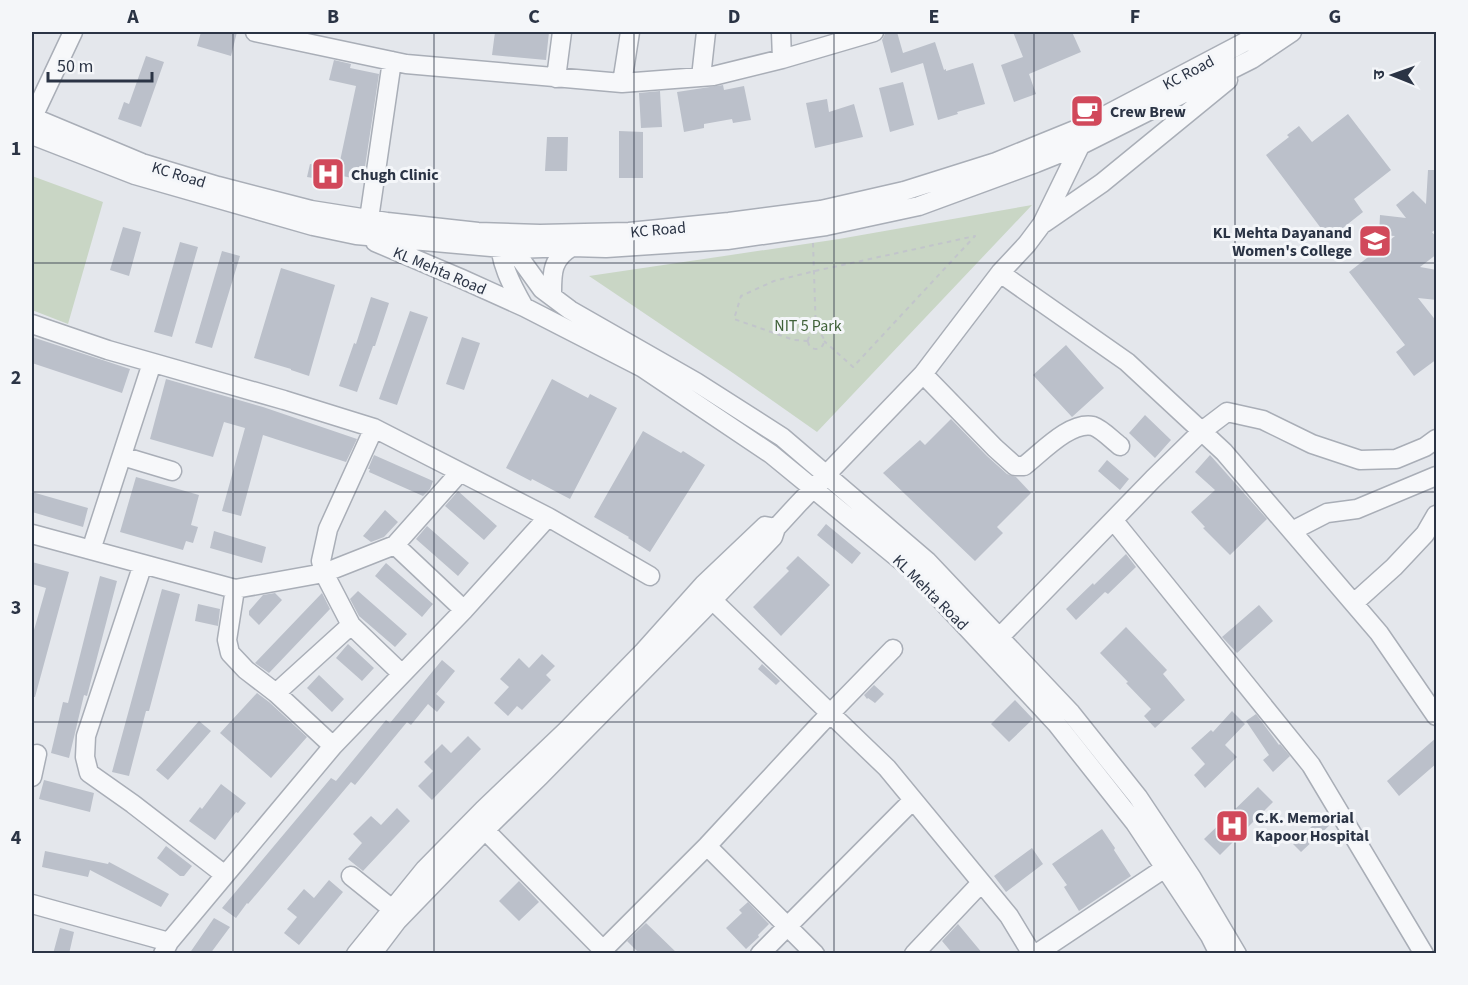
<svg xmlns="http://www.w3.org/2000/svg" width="1468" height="985" viewBox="0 0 1468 985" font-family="'Source Sans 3','Noto Sans Devanagari',sans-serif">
<rect width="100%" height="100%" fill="#e4e7ec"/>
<!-- green -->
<path fill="#c9d6c5" d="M32,176L103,202L68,324L32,310Z
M1032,205L817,432L733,373L589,276L839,239Z"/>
<!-- building -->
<path fill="#bbc0ca" d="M201,32H237L231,56L197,46Z
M495,32H549L546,60L492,55Z
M893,32H897L903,53L935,42L944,70L946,69V71L973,63L985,104L957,112L958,114L938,120L923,63L891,73L882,40L885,34Z
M1013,32H1072L1081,52L1029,74L1036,94L1014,102L1001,65L1023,57Z
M146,56L164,62L141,127L118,119L124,102L129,104Z
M334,60L351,64L350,68L379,74L363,180L337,175L356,86L329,80Z
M903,82L914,125L890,132L879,88Z
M723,85L724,90L744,86L751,120L733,123L732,119L704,124V128L684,132L677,92Z
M660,91L662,127L641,128L639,93Z
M827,99L829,112L854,104L863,137L815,148L806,103Z
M1348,114L1391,170L1354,199L1363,212L1329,239L1266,155L1289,137L1287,135L1299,126L1312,142Z
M619,131L643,132V178H619Z
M547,137H568L567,171H545Z
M310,164L334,169L332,181L307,177Z
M1428,170H1437V229L1432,232L1437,238V254L1420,267L1437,270V300L1418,298L1437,322V359L1414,376L1396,352L1405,345L1349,272L1395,236L1379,235L1380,215L1406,218L1396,205L1413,191L1426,204Z
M123,227L141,232L129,276L110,270Z
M180,242L198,247L172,337L154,332Z
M222,251L240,256L212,348L195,343Z
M281,268L335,285L309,376L291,370V369L254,358Z
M371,297L389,303L375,346H373L357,392L339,386L354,343L356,344Z
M410,311L428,317L397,405L379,399Z
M32,337L130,369L122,393L32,363Z
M462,337L480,343L464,390L446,384Z
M1066,345L1104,388L1072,417L1033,375Z
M166,379L263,407L357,439L346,462L263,435L241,516L222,511L245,428L224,422L213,457L150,439Z
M552,379L588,398L590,394L617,408L570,499L532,479L531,481L506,468Z
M1145,415L1171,440L1155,458L1129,433Z
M951,419L987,456L1007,474L1016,477L1031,493L997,527L1003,533L975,561L883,473L920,440L925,445Z
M643,431L681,453L683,451L705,465L650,552L628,538L629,537L594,517Z
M374,455L433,481L430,489L423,496L369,472L370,469H368Z
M1210,455L1267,519L1230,555L1203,528L1205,527L1191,512L1215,490L1195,472Z
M1107,460L1129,479L1120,490L1098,471Z
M136,477L199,495L191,525L198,527L193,543L186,541L183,550L120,532Z
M458,491L497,526L484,540L445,506Z
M32,492L88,508L83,527L32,512Z
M385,510L398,522L384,537L371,542L363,536Z
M826,524L861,553L852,564L817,535Z
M427,526L469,563L458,576L416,539Z
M214,531L266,547L262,563L210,548Z
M1126,554L1136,567L1108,594L1105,592L1076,620L1066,609L1093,583L1094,585Z
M798,556L830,585L781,636L753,607L789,571L786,568Z
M32,562L69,572L35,697H32V637L46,588L32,584Z
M386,563L433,604L422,617L375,576Z
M100,576L117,581L87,696L84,695L69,758L51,753L63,702L68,703Z
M162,589L180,594L149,711H146L129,776L112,772Z
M358,591L407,634L395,647L359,616L350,599Z
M275,593L282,600L259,625L249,615V611L263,595Z
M322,593L330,609L269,673L255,663Z
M198,604L220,609L218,626L195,621Z
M1259,605L1273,621L1237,653L1222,637Z
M1126,627L1167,670L1163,674L1185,700L1155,728L1144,716L1151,709L1126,683L1128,682L1100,653Z
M348,644L374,668L362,681L336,658Z
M542,654L555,666L546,675L551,680L522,710L517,706L508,716L494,703L509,687L500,679L519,658L529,668Z
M442,660L455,671L436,694L445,702L437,712L428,704L411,725L407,722L355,785L351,782L248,904L247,903L236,918L222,908L331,778L336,781L386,720L390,723Z
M762,664L780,681L776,685L758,669Z
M319,675L344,699L332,712L307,688Z
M874,685L884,694L875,703L868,698L867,699L864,695Z
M257,693L269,702L307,737L271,778L220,733Z
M1015,700L1033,719L1009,742L991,724Z
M1232,711L1245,724L1225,745L1237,757L1205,788L1194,775L1205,764L1191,748L1211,730L1213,732Z
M1256,714L1279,745L1280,744L1290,756L1273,772L1263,760L1269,755L1246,721Z
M199,721L211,731L168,780L156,770Z
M468,736L481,749L432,800L418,786L433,771L424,762L442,744L451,753Z
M1437,737V763L1399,796L1387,781Z
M44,780L94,793L90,812L39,799Z
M221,784L246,803L238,813L236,812L215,840L189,821L200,807L202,809Z
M1258,787L1273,802L1220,855L1204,839Z
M397,808L410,821L363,871L348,859L362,843L353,834L371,816L381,825Z
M1326,813L1332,823L1301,852L1293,844Z
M1102,829L1115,848L1114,850L1131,876L1079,911L1064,887L1067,885L1052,864Z
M166,846L192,866L184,876H180L157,858Z
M1032,848L1043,864L1006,892L994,876Z
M45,851L108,864L109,862L169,894L161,907L90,870L88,877L42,867Z
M329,880L343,892L299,945L284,933L297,917L287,909L304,889L314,898Z
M519,881L539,902L519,921L499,901Z
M748,902L769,924L758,935L759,937L746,949L726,928L742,913L739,910Z
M214,918L230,927L210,954H189Z
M646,923L678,954H640L627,941Z
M958,924L983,954H953L942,941Z
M60,928L74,932L69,954H53Z"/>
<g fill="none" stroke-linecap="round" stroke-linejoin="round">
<defs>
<path id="minor" d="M255,32L406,64L622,83L713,76L782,59L874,32
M781,32L782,59
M701,77L706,32
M556,78L562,32
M622,83L630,32
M32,117L142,163L218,186L311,210L387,222L478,232L540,234L629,232L729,222L821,210L904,191L996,162L1087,125L1264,32
M32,119L73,32
M32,135L135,175L313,226L356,235L513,249L572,247L606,248L727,240L826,226L919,206L1036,163L1081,145L1252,59L1292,32
M369,219L392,61
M1044,223L1102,183L1228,80
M499,236C500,263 511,284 524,307
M516,238L517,249L519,257L542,289L570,310L696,382L782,437L927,561L1071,713L1138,797L1192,878L1237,954
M375,242L462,279L524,307L643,368L771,454L915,572L1056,723L1135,823L1210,936L1219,954
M1000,273L1127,362L1224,452L1379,633L1436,716
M552,296C552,274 551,259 572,247
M32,324L108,350L284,400L374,428L548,517L650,576
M923,374L995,448L1015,466H1024C1041,453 1070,421 1093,426C1102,429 1112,440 1120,446
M374,428L328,529L321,561L324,573L351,625L402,674
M122,456L172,471
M1114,521L1311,765L1424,954
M1292,531L1327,513L1357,509L1436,476
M32,534L235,589L324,573L395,545L464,610
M395,545L460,472
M91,550L152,363
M143,564L86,736L85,757L89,773L133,804L225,875
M235,589L227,640L230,653L246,670L276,693L333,746
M704,592L887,768L1009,916L1032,954
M1354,603L1394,567L1425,534L1436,515
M991,646L1153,479L1202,431L1227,412L1263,420L1312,444L1360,460L1396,459L1425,447L1436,439
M276,693L351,625
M32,777L37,754
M478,823L607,954
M707,846L815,954
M351,876L392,909
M32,904L169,942
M163,954L169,942L333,746L464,610L548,517
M356,954L425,869L483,810L567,730L644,651L704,584L765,526L776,528
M372,954L397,921L485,830L540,776L702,611L773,537L776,528L799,503L923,374L1000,273L1027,244L1042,224L1082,142
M599,954L707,846L820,724L893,649
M760,954L913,800
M914,954L981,883
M1036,954L1174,862"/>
</defs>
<!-- minor casing -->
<use href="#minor" stroke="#a9aeb7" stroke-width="21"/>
<!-- path -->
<path stroke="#c2c5cb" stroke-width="2" stroke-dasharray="4.5 4.5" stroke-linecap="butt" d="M813,243L816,333
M808 341a8 8 0 1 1 16 0a8 8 0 1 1-16 0Z
M808,341L794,340L734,319L741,296L774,281L815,271L975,236L853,367L824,341"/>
<!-- minor -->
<use href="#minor" stroke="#f7f8fa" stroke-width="18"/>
</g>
<!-- grid -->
<path fill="none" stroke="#2b3445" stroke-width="1.5" stroke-opacity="0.55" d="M233,32V954M434,32V954M634,32V954M834,32V954M1034,32V954M1235,32V954M32,263H1436M32,492H1436M32,722H1436"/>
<!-- icons -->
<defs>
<symbol id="cafe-square" viewBox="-11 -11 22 22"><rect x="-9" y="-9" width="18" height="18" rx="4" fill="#d1495b" stroke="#f4f6f9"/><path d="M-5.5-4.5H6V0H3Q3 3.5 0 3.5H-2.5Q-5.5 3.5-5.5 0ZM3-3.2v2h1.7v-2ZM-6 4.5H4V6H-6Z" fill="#fff"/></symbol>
<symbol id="hospital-square" viewBox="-11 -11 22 22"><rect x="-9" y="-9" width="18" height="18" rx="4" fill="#d1495b" stroke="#f4f6f9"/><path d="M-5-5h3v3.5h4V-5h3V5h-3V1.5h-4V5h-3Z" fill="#fff"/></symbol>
<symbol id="school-square" viewBox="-11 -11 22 22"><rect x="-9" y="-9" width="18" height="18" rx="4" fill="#d1495b" stroke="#f4f6f9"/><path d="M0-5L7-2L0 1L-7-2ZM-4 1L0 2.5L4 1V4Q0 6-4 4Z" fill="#fff"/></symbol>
</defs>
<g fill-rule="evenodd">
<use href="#cafe-square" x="1068" y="92" width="38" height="38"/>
<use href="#hospital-square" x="309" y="155" width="38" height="38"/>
<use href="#school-square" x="1356" y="222" width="38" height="38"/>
<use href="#hospital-square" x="1213" y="807" width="38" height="38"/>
</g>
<g text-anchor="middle" stroke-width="6" stroke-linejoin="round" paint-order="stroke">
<!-- street labels -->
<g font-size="16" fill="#2b3445" stroke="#f4f6f9">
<text transform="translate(1188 72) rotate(-28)" y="6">KC Road</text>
<text transform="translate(179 174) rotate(17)" y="6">KC Road</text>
<text transform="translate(658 229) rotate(-5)" y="6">KC Road</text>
<text transform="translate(440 270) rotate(23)" y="6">KL Mehta Road</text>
<text transform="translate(931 592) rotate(45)" y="6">KL Mehta Road</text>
</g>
<!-- poi labels -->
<g font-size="16" font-weight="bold" fill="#2b3445" stroke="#f4f6f9" text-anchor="start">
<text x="1110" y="117">Crew Brew</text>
<text x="351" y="180">Chugh Clinic</text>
<text x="1352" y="238" text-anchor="end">KL Mehta Dayanand<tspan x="1352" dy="18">Women's College</tspan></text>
<text x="1255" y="823">C.K. Memorial<tspan x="1255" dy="18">Kapoor Hospital</tspan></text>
</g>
<!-- park labels -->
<g font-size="16" fill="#3f6138" stroke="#f4f6f9">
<text x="808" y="331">NIT 5 Park</text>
</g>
</g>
<!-- border -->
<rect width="1468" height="985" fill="none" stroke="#f4f6f9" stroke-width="66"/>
<!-- north arrow -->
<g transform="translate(1393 75) rotate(271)" stroke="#f4f6f9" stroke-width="4.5" paint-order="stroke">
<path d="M0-4.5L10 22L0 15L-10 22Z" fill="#2b3445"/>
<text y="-9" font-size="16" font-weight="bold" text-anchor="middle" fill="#2b3445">उ</text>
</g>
<!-- scale -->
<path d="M48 72v9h104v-9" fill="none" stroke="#2b3445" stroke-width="3"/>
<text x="57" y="72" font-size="18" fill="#2b3445" stroke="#f4f6f9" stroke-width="4.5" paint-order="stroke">50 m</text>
<rect x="33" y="33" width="1402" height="919" fill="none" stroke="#2b3445" stroke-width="2"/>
<g font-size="20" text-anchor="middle" font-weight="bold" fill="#2b3445">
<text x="133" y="23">A</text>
<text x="333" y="23">B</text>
<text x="534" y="23">C</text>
<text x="734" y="23">D</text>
<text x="934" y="23">E</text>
<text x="1135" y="23">F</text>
<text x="1335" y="23">G</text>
<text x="16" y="155">1</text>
<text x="16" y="384">2</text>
<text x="16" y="614">3</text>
<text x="16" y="844">4</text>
</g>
</svg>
